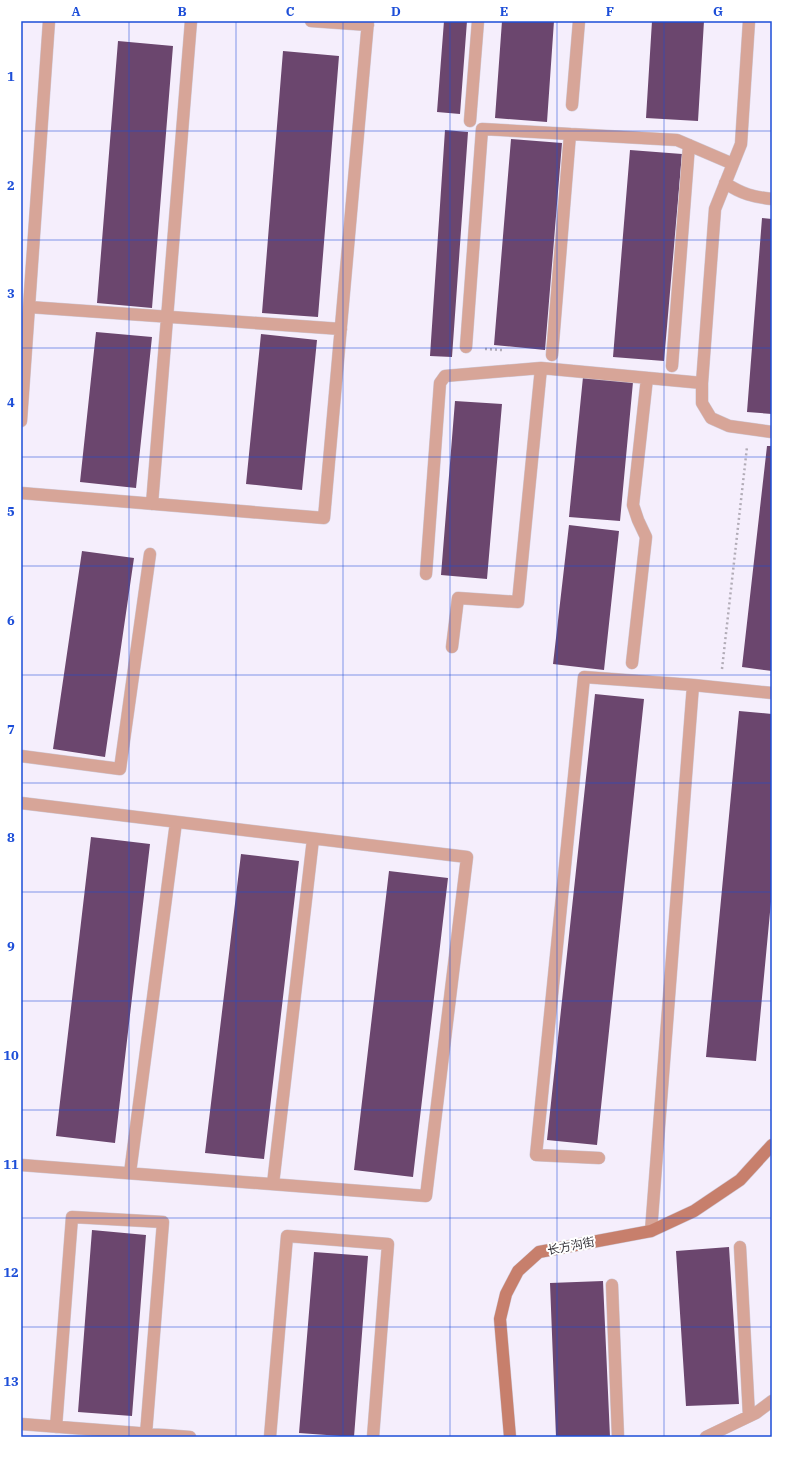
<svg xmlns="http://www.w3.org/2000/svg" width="793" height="1458" viewBox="0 0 793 1458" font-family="'IBM Plex Serif','Noto Sans SC',serif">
<rect width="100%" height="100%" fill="#f5eefc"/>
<!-- building -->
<path fill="#6b466e" d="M444,21H467L460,114L437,112Z
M502,21H554L547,122L495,118Z
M652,21H704L698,121L646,118Z
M118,41L173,46L152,308L97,303Z
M283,51L339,56L318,317L262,313Z
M445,130L468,132L452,357L430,356Z
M511,139L562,143L545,350L494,345Z
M630,150L682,154L664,361L613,357Z
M762,218L772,219V414L747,412Z
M96,332L152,337L136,488L80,482Z
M261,334L317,340L302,490L246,484Z
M583,377L633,382L620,521L569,517Z
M455,401L502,404L487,579L441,575Z
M767,446H772V671L742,667Z
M569,525L619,531L604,670L553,664Z
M82,551L134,558L105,757L53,749Z
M595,694L644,699L597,1145L547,1140Z
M739,711L772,714V891L756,1061L706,1057Z
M91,837L150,844L115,1143L56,1136Z
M241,854L299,861L264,1159L205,1153Z
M389,871L448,878L413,1177L354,1170Z
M92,1230L146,1235L132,1416L78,1412Z
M729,1247L739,1404L686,1406L676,1251Z
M314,1252L368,1256L354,1437L299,1433Z
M603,1281L610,1437H556L550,1283Z"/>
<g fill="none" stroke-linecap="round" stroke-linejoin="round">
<defs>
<path id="street" d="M311,21L368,25
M749,21L741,144L715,209L702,383V403L711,418L729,426L772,432
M572,105L579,21
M470,121L478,21
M725,183C742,194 753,197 772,199
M29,307L341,329
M466,347L482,129L677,140L733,164
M552,355L570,134
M672,366L689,145
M21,421L49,21
M21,493L324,518L368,21
M152,504L191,21
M426,574L440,383L445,376L541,368
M452,647L458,598L518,602L541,368L702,383
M632,663L646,537L638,520L633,505L647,378
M21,756L120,769L150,554
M21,803L467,857L426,1196L21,1165
M599,1158L536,1155L584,677L693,685
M130,1173L176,822
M273,1184L313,839
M651,1231L693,685L772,693
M740,1247L749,1416
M612,1285L618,1437
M21,1424L190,1437
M56,1427L72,1217L163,1222L146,1434
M270,1437L287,1236L388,1244L373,1437
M706,1437L756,1413L772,1401"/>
<path id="secondary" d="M510,1437L500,1319L506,1294L518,1271L539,1252L651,1231L694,1211L740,1180L772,1145"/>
</defs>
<!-- street casing -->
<use href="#street" stroke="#d0c9d6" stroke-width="13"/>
<!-- secondary casing -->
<use href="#secondary" stroke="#d0c9d6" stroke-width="13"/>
<!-- path -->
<path stroke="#b2acb7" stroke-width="2.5" stroke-dasharray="2 3" stroke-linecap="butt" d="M771,21H772
M485,349L502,350
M722,669L747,447"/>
<!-- street -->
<use href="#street" stroke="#d7a598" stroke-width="12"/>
<!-- secondary -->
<use href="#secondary" stroke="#c77f6c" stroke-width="12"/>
</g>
<!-- grid -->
<path fill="none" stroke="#1d4ed8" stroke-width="1" stroke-opacity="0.55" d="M129,21V1437M236,21V1437M343,21V1437M450,21V1437M557,21V1437M664,21V1437M21,131H772M21,240H772M21,348H772M21,457H772M21,566H772M21,675H772M21,783H772M21,892H772M21,1001H772M21,1110H772M21,1218H772M21,1327H772"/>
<g text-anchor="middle" stroke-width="4" stroke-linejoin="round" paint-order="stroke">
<!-- street labels -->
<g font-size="12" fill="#3a373d" stroke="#fff">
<text transform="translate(571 1246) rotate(-11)" y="4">长方沟街</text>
</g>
</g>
<!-- border -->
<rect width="793" height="1458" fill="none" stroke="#ffffff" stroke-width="44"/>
<rect x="22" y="22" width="749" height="1414" fill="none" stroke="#1d4ed8" stroke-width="1.5"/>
<g font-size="13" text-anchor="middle" font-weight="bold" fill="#1d4ed8">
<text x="76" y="16">A</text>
<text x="182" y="16">B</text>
<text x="290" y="16">C</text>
<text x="396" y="16">D</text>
<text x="504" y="16">E</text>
<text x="610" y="16">F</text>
<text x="718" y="16">G</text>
<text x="11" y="81">1</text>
<text x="11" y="190">2</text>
<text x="11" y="298">3</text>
<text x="11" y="407">4</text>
<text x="11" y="516">5</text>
<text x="11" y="625">6</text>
<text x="11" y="734">7</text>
<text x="11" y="842">8</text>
<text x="11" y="951">9</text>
<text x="11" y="1060">10</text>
<text x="11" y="1169">11</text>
<text x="11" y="1277">12</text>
<text x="11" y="1386">13</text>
</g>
</svg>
